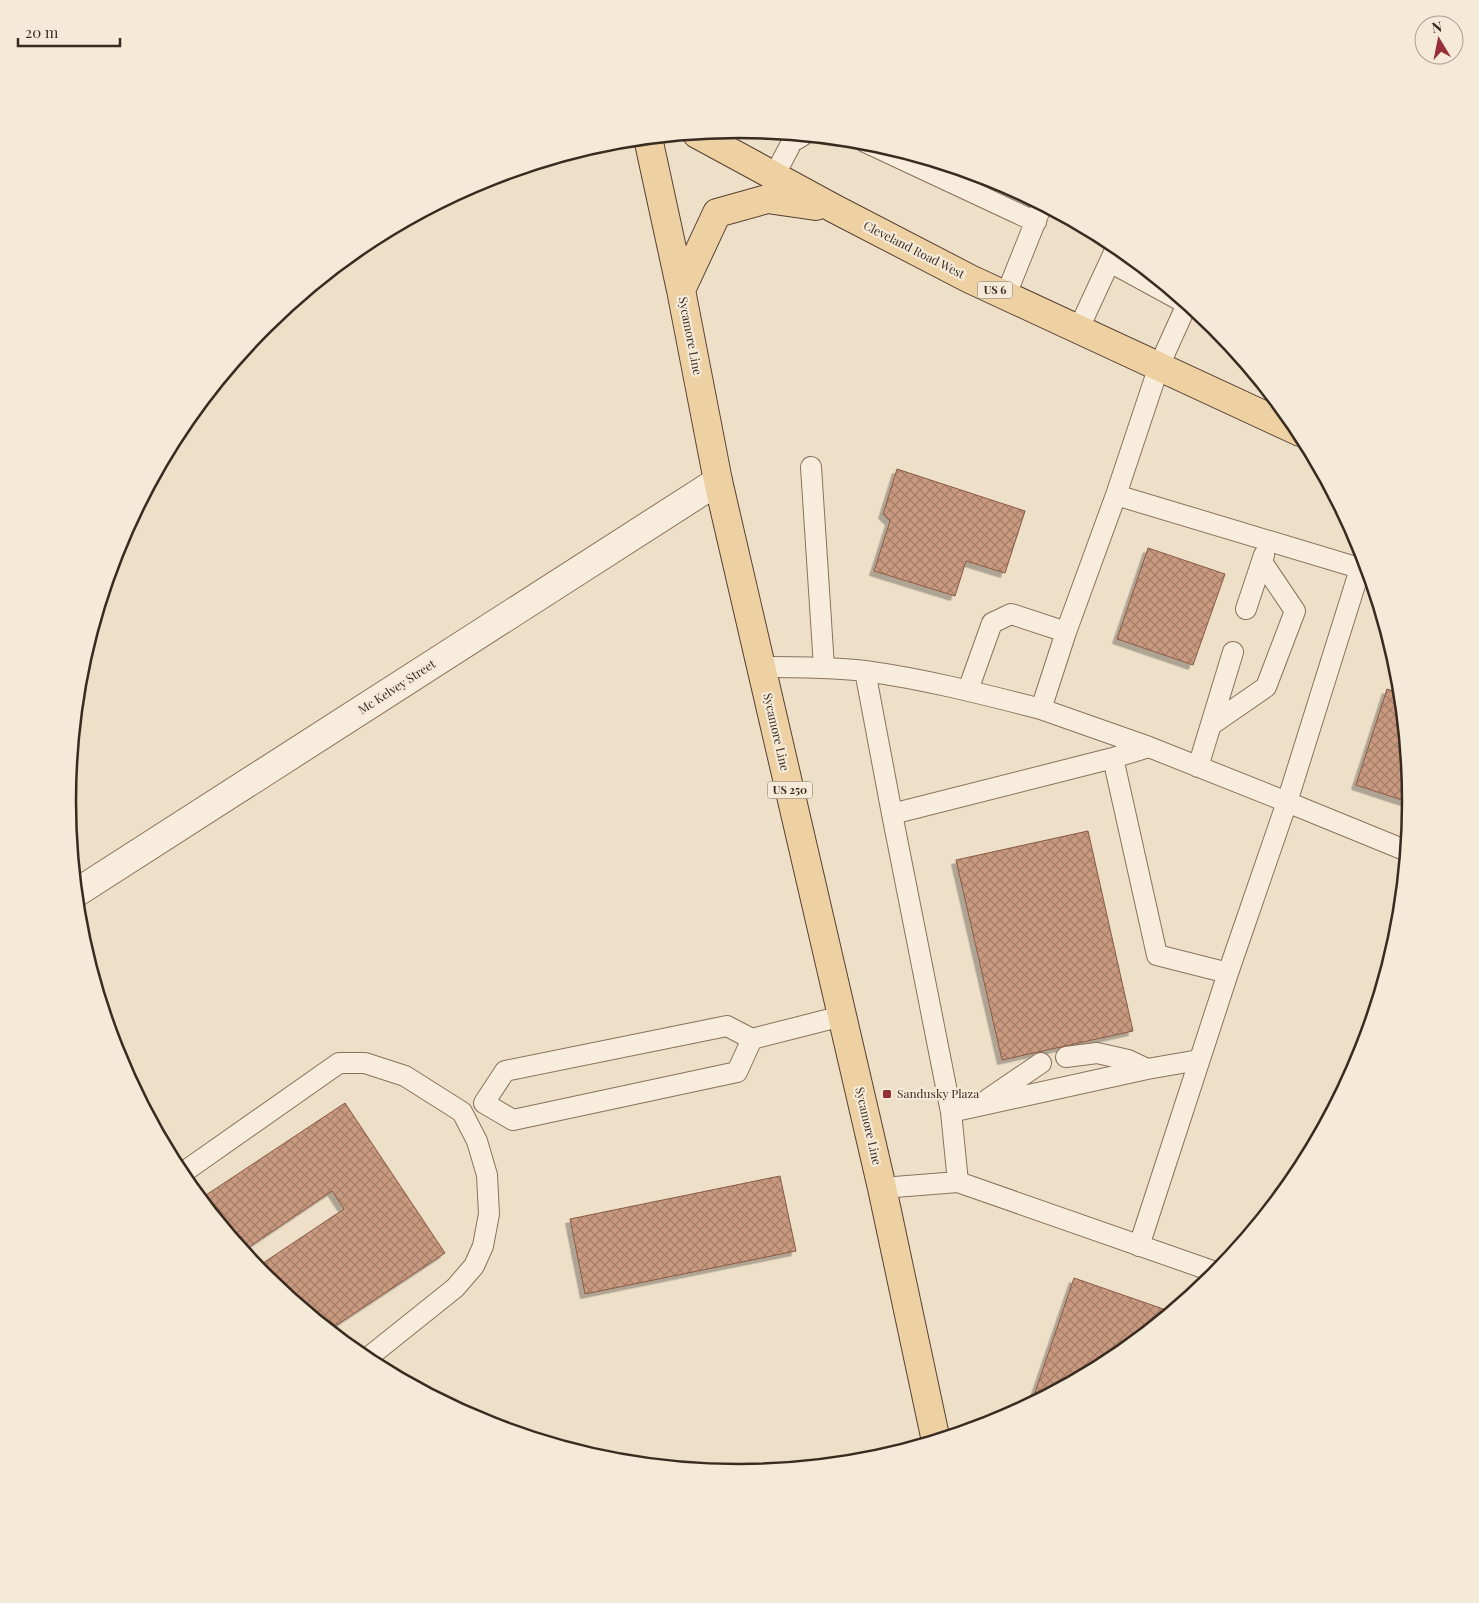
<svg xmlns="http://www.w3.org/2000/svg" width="1479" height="1603" viewBox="0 0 1479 1603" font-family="'Playfair Display',serif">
<defs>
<pattern id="building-cross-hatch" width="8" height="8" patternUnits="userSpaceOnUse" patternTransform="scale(1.25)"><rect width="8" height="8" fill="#c99980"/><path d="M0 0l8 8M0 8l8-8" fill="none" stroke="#a47d68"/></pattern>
<filter id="shadow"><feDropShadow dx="-4.5" dy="4.5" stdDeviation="0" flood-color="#0004"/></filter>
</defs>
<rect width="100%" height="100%" fill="#eddfc8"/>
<!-- building -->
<path fill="url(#building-cross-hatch)" stroke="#875a45" filter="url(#shadow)" d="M897,469L1025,511L1005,573L966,561L955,596L874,571L890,521L883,514Z
M1148,548L1225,574L1193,665L1117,639Z
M1387,689L1401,694L1411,803L1356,785Z
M1088,831L1133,1031L1002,1060L956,860Z
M345,1103L445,1253L329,1330L264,1276L257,1267L344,1209L332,1191L243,1251L200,1199Z
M780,1176L796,1251L585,1294L570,1219Z
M1074,1278L1172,1312L1113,1360L1031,1404Z"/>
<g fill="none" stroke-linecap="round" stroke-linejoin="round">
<defs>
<path id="lane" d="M865,142L1036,222
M774,176L792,142L802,136
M1110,262L1187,304L1159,366L1116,495L1369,571
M1006,295L1042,205
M1079,328L1117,246
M811,467L824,667
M1246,609L1264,555
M761,667C796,667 830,667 865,671C924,679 983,694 1041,709L1066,632L1116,495
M865,671L892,814L951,1112L958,1182
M968,690L992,623L1011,614L1066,632
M1041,709L1149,747L1287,802L1407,851
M1211,725L1266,687L1295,611L1262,562
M1113,758L1157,955L1228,973
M1198,767L1233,652
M892,814L1113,758L1149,747
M752,1039L737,1072L513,1120L484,1103L505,1071L727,1026L752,1039L842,1016
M1066,1057L1097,1053L1128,1060L1147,1069
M988,1099L1041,1063
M951,1112L1147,1069L1199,1060
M181,1174L339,1063H365L405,1076L462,1112L477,1141L487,1175L489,1214L483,1246L474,1266L455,1288L365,1360
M882,1188L958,1182L1218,1273
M1139,1246L1228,973L1287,802L1360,569"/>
<path id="street" d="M76,893L718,481"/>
<path id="primary" d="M697,134L835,209L970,279L1300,432
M648,138L681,290L718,481L882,1188L936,1441
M681,290L717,213L767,199L816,206"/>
</defs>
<!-- lane casing -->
<use href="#lane" stroke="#89725e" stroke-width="22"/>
<!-- street casing -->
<use href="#street" stroke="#89725e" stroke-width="30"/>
<!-- primary casing -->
<use href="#primary" stroke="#574032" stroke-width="30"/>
<!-- lane -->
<use href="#lane" stroke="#f8eddc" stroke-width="20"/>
<!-- street -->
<use href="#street" stroke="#f8eddc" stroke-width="28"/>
<!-- primary -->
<use href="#primary" stroke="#eed1a3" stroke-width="28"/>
</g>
<!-- markers -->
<rect fill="#953038" stroke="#f5ead8" stroke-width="2" x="882" y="1089" width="10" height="10" rx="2.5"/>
<g text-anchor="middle" stroke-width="4.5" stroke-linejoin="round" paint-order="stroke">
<!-- shield labels -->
<g fill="#f5ead8" stroke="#726458" stroke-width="1">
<rect x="977.5" y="281.5" width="35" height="17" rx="4"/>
<rect x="767.5" y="781.5" width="45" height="17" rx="4"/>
</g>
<g font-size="11" font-weight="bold" fill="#3a2b21">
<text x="995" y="294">US 6</text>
<text x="790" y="794">US 250</text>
</g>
<!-- street labels -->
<g font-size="12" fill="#3a2b21" stroke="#f5ead8">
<text transform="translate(914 250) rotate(27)" y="4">Cleveland Road West</text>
<text transform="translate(690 336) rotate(79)" y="4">Sycamore Line</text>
<text transform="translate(397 687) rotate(-33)" y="4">Mc Kelvey Street</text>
<text transform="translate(776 732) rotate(77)" y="4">Sycamore Line</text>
<text transform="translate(868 1126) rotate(77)" y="4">Sycamore Line</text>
</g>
<!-- poi labels -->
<g font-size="12" fill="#3a2b21" stroke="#f5ead8" text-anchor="start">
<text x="897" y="1098">Sandusky Plaza</text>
</g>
</g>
<!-- crop -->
<path d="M0 0H1479V1603H0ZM76 801a663 663 0 1 1 1326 0a663 663 0 1 1-1326 0Z" fill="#f5ead8" fill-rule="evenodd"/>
<path fill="none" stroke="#3a2b21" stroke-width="2.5" d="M76 801a663 663 0 1 1 1326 0a663 663 0 1 1-1326 0Z"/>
<!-- north arrow -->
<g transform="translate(1439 40) rotate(350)"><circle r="24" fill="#f5ead8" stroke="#aa9e8f"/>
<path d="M0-4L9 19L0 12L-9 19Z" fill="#953038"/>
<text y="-8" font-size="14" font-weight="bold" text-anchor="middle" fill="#3a2b21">N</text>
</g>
<!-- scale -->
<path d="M18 38v8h102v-8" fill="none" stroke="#3a2b21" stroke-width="2.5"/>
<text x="25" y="38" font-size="15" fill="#3a2b21" stroke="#f5ead8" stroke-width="4" paint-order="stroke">20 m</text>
</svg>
